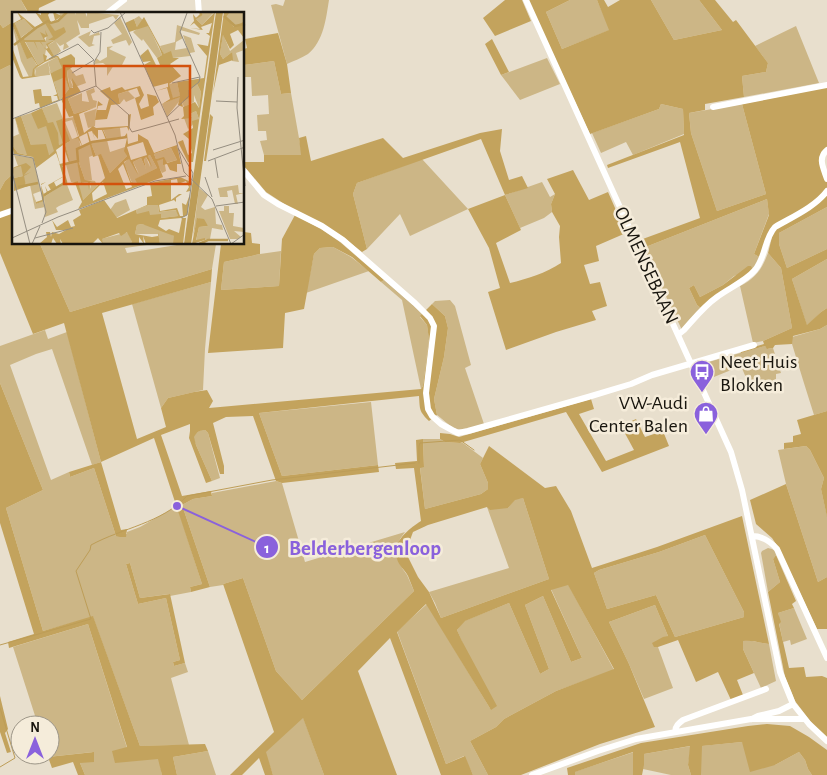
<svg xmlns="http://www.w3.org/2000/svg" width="827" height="775" viewBox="0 0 827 775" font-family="'Alegreya Sans',sans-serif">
<rect width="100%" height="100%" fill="#e8dfcd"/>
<!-- green -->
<path fill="#ccb686" d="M0,0H21L28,13L14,14V21L3,28L0,24Z
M285,0H329C326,18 324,41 308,54C302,58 293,61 287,64L271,5L276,4L283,6Z
M570,0H597L610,30L562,49L546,12Z
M651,0H699L722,30L674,40Z
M796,26L819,83L744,97L742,76L766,72L768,63L755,46Z
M547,58L560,84L520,100L501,75Z
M274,61L281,94L291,93L302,155H264L260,141L267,140L266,131H258L257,115L269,114L268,95L252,96L251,77H244V65Z
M10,65L14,77V173L5,181L0,190V70Z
M661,104L683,109L684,134L633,155L626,142L601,153L592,133L659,109Z
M742,104L766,194L717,211L691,133L689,113Z
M422,159L468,209L410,236L400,214L367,249L353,194L357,183Z
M542,182L550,197L555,194L551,204L552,212L544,218L520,228L505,195Z
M767,199L769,214L754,254L761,258L753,270L734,276L723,285L700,297L694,285L689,288L697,305L702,309L682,330L643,248Z
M827,207V249L787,268L779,244V233Z
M40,244H154L125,248L127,253L183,244H216L212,269L70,312Z
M333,247L351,257L369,271L306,293L314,254L320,248Z
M281,251L279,286L221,290L224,262L260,254Z
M768,253L781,268L792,328L763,341L753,343L740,286C756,278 762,269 768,253Z
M827,259V308L821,312L807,326L792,279Z
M384,280L423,314L420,317L427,325L429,339L423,386L421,389L402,300L381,282Z
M211,282L205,349L203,390L168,398L161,408L132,304Z
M450,300L455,306L471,365L465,368L484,424C457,432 459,433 437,415L434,399L444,357L448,328L445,316L432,304L435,301Z
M827,325V411L814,415L803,380L792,344V337L820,329Z
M45,330L48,339L67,332L101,462L92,465L52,349L36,354L10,365L51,480L69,472L70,477L94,468L116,536L127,534V532L140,527L177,506L202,584L190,587L191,592L170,596L169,594L140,598L130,563L126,564L138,604L166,598L180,660L173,662L174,666L185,663L188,672L171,678L189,745L140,746L93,617L43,631L6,508L43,490L0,383V346Z
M765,346L768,349L773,348L781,373L776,374V379L753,394L741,366L704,381L698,365Z
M371,402L378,465L282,476L259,413Z
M201,430H205L208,433L220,478L212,481L196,445L193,437L196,433Z
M423,439H440L445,442L463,443L483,458L480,464L488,483V489L481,494L425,509L420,467L424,466Z
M806,446L810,450L824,478L821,489L827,516V577L818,582L786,484L778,450Z
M276,481L282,483L305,562L405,532L400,539L397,549L402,568L407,575L414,591L302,700L276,671L243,578L223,584V585L210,587L182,505L193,499L212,496V493Z
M523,498L549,579L441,618L435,603L429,592L509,568L487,507L508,508L515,499Z
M705,535L744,612V617L675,637L656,595L607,609L594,573L599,570L659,552Z
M768,548C773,549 775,550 776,555L773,559L780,582L768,592L761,553L762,551Z
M568,584L614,670L556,691L504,719L496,727L470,741L488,775H473L464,756L446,764L397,631L427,604L491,710L457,630L464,621L509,603L540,674L549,669L525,605L543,596L571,662L582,658L551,589Z
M655,605L668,636L654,647H658L673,688L644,699L629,664L609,622Z
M794,608L807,639L791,645L790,640L783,642L779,623H780L778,613Z
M88,624L127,748L159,758L162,775H85L80,763L93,752L48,757L47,755H50V725H38L13,647Z
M742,640C752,640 759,643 769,644L776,681L761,688L743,649Z
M303,717L324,775H273L265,752Z
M742,742L775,765L799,752L805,760L808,769L812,775H701V746Z
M691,746L688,765L691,775H671L643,769L644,754Z
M208,751L216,775H177L173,757Z
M634,752L633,775H575L574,772Z"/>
<!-- forest -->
<path fill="#c3a35d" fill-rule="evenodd" d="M21,0H56L39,8L38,14H26L28,12Z
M505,0H522L531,21L495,36L483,18Z
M528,0H570L546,12L562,49L609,30L597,0H604L608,7L620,0H651L674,40L722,30L699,0H715L733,22L736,20L768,63L766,72L742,76L744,97L705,104V110L689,113L691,133L717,211L766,194L742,104L827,87V148L821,152L827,181V207L779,233V244L787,268L827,249V259L792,279L807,325L821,312L827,308V325L820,329L793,336L792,344L775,345L773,348L767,349L765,346L741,353L740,351L764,344L763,341L792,328L781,268L768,253L772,237L761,258L754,254L769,215L767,199L643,248L640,240L700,218L680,142L608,168L607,165L684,135L683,109L661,104L659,109L590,134Z
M14,21V77L10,65L0,70V24L3,28Z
M278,33L287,64L291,93L281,94L274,61L244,65V49L247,48L245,39Z
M492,39L509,72L501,75L485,44Z
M502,129L500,151L509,180L522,176L528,188L505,195L521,230L496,243L510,283C527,279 546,273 561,263L559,237L560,226L552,212L551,204L555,194L547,179L573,170L589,200L608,192L626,233L596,246L599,261L584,265L590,284L600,282L607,306L592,311L596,320L556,332L506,350L488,292L500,288L489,248L468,209L505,195L481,139L357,183L353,194L367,249L362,252L340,235L292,209L266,192L244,166V162H264V155H301L299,138L306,136L311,161L383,138L403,158L480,133Z
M14,173V244H40L70,312L212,269L211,282L102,313L137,439L166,427L161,408L168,398L194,392L207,390L213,401L209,408L421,389L423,386L429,340L427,325L420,316L432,304L445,316L448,328L444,357L434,399L437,415L429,421C419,411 420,410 419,396L259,413L282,476L378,465L379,472L282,483L276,481L253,416L226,417L213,423L224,466V474H220L208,433L205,430C199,430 197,432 194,437L196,445L212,481L206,483L189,438L190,431V424L161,435L182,496L211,491L212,496L193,499L182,505L210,587L191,592L190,587L202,584L154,438L101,462L121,530L127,529L126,537H120L116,536L94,468L70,477L69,472L101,462L64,323L33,334L0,253V190L5,181Z
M295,215L321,229L340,242L384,280L381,282L352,257L333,247L320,248L314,254L304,309L285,313L283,348L208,353L221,244H244V232L251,233L252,243L260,244V254L224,262L221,290L279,286L282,239Z
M748,266H751L753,270L702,309L697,305L689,288L694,285L700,297L723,285Z
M0,383L43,490L6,508L43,631L93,616L140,746L205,744L208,751L173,757L177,775H162L158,759L115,763L112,751L127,747L88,624L9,648L8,642L34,634L0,523Z
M591,399L594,409L579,414L606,461L634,450L621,426L636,419L645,437L663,431L669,446L602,472L566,412L460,443L445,442L440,439V433L450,434L459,437Z
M827,411V517L821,489L824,478L810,450L806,446L784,449V443L793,442V436L801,434L797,420Z
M423,439L424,467L420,468L425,509L481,494L488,489V483L480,464L489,446L545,488L556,486L571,511L592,568L657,547L742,516L769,644C759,643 752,640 743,641V649L754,673L737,680L743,695L731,700L718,672L696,682L678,640L658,647H654L652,643L663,637L668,636L655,605L609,622L629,664L655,727L600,744L521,775H488L470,741L496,727L504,719L556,691L614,669L568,585L551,590L582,658L571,662L543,596L525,605L549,669L540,674L509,603L465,621L457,630L462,641L497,706L491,710L426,604L397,632L446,764L465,756L473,775H441L390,638L358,671L397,775H324L303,718L266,752L273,775H265L259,758L242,775H230L274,732L223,584L243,578L276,671L302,700L414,591C412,586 410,581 408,576C405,570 399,566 397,559C391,542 409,529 421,521L414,468L396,469L395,463L417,461L416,440ZM523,498L549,579L441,618L429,592L418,577L408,557L407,548L413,532L428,525L487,507L490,510L508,508L515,500ZM705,535L744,612V617L675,637L656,595L607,609L594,573L599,570L659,552Z
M786,484L818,582L827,577V629H817L780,550L772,538L756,524L750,500Z
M776,555L796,601L792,604L794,608L778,613L781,622L779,624L789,668L804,667L806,677L822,676L827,678V738L814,726L795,701L791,691L785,677L768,592L780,582L773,559Z
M130,563L140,598L170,594L185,663L174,666L173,662L180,660L166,598L138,604L126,564Z
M0,696L8,729L5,733L11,752L7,753L0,732Z
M767,724L790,726L809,737L827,750V775H812L808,769L805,760L799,752L775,765L750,772L742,742L702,746L701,775H691L688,765L690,746L644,754V765L642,775H633V752L575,772V775H568L567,768L641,743L748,726Z
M94,752V762L80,763L85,775H78L73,762L52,768L48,757Z"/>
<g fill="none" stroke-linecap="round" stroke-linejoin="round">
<!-- stream -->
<path stroke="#bd9d57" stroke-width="1" d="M419,463V446L420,443L460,440L474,450
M0,645L91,619L76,571L90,550L91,545C122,528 162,523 187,496L272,480L415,463
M0,708L15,758L0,767"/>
<!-- minor -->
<path stroke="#fff" stroke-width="6" d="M198,0L199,14
M526,0L731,452L742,490L780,672L793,704L809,724L827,741
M106,14L124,0
M713,107L827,85
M827,150C817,158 824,169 827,179
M244,171L264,195L278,204L322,226L343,240L415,303L430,318L434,326L426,393L428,409L432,416L441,424L452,430L458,433L468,431L588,397L631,384L652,375L754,345
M0,215L14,210
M679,334L684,330C694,319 704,306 717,297C729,288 746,281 755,270C766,257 764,239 775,227C792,217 815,207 827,191
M752,536C762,536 770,541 777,549L827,658
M752,719L758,716L779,711L793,704
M675,732C675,726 679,723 683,720L766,689
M532,775L598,751L636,739L751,719H804"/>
</g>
<!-- icons -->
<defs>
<symbol id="bus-pin" viewBox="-11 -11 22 30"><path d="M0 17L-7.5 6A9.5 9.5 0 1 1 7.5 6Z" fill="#8a61dc" stroke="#f5ecda"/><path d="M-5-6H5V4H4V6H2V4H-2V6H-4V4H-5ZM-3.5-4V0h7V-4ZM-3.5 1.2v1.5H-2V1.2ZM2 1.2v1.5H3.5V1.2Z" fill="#fff"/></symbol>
<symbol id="shop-pin" viewBox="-11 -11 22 30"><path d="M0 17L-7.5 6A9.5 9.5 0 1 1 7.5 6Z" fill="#8a61dc" stroke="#f5ecda"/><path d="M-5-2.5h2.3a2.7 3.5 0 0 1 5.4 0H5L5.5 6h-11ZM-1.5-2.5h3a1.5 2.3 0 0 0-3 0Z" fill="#fff"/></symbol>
</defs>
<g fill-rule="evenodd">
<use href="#bus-pin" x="688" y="358" width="28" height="38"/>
<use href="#shop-pin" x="692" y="400" width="28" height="38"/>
</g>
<g text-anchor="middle" stroke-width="5" stroke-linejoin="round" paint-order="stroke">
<!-- street labels -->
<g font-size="20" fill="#18150e" stroke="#f5ecda">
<text transform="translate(647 265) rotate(65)" y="7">OLMENSEBAAN</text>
</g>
<!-- poi labels -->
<g font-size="20" fill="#18150e" stroke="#f5ecda" text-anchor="start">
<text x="720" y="368">Neet Huis<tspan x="720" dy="23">Blokken</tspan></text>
<text x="688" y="409" text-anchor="end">VW-Audi<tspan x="688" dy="23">Center Balen</tspan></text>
</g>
</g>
<!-- overview -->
<g transform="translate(12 12)">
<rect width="232" height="232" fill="#e8dfcd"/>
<path d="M47,0H63L64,3V0H73L75,5V0L107,3L104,8L101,4L77,12V16H69L65,8L68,22L54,31L57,35L51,38L52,32L48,34L44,30L49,39L42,45L36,33L43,29L35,32L32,49L26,53L13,29L33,30L35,23L31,24L33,28H13L11,25L34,11L43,28L48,23L43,25L41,22L50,16L52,20V16L43,20L37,11L49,7ZM189,0H202L190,13L183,6L191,3ZM218,0H232V12L222,15L213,4ZM127,4L137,15L150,43L145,46L131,27L130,29L121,20L129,14L125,15L122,7ZM108,5L120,30L117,34L114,28L101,32L99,28L110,22L102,11ZM12,7L21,17L8,26L3,11ZM0,12L15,46L20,44L25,54L21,64L17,65L9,49ZM165,13L188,21L187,23L168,18L171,26L164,30L163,38L175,36L171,23L179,26L183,40L178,41V44L161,46L152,43L148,34L163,30ZM79,19L77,24L87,20L88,23L82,24L80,32L83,33L77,35L66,25ZM211,22L218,39L232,28V38L224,41L227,50L220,49V40L211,47L208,42ZM101,34L97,37L114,45L109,55L102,53L95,64V54L91,51L82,52L84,46L88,49L95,45V35ZM45,45L47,49L51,47L56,56L39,61L36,50L38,63L23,64L24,56ZM58,56L64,64L71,62L74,71L63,75L58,67L61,75L58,77L55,59ZM53,64L57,77L48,88L42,70ZM165,70L169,87L155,105L150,92L167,85L161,87L157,75V72ZM185,72L189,80L187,96L182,83V90L172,95L170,90L176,78ZM82,76L83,80L79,82L81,88L85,89L84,95L62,102L56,87L70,81V89L77,90L74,79ZM116,79L123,86L114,90L112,87L108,92L106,82ZM45,91L51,107L62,105L69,136L79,131L82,143L77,145L80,168H73L66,148L58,151L53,132L58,129L47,133L44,121L36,112L30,96ZM60,108L66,125L60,127L53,110ZM84,97L83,114L76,116L72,101ZM184,99L187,107L176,117L172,106H180L178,102ZM19,101L34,113L43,139L37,143L19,133L9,104ZM3,106L16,142L15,143L6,141L0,133V125L7,122ZM108,116L109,125L95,127L91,117ZM95,128L98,140L113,135L115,144L98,161L89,143L84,144L79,131ZM159,136L165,148L154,151L152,147L154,159L150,161L144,149L152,146L144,147L142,142ZM2,143L21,146L29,179L21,182L24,192L31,189L33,195L23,197L18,173L14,174L11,164L2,166L0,156L6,154ZM138,143L145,156L124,167L126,172L120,171L112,151L117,146L127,162L121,150L129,146L134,157L132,146L134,145L138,155L136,144ZM65,149L70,171L76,170L79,177L78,170L83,169L85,174L70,189L66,169L59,170L54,153ZM54,170L61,188L47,194L44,196L46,200L33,205L32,185ZM226,173L227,181H232L224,183L226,192H223L220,178L215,179L216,185H208L206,176ZM187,176L196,183L189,195L193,198L203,195L204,212L210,213L211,218L200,216L198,227L184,229L187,215L196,214L186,206L181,224ZM114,187L118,198L104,206L98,198L103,191ZM137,193H146L147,200L165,198L166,204L149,206L125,202L124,198ZM212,194H217V201H222L221,214L232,216V220L222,219L229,225L226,227H218L207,199H212ZM130,212L147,216L162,224L164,229L161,232H148L146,222H123L125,213ZM116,220L120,230L117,232H91L89,227Z" fill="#ccb686" fill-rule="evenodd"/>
<path d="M5,0L23,15L31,11L23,0L29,3V0H38L36,3L39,11L43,8L41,0L50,4L38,12L43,19L52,15L54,20L43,28H36L41,25L33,11L11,25L13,28H32L28,20L34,23L33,18L36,24L32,26L34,30H29L33,37L36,36L34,32L43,28L36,33L42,44H46L48,47L59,42L63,46V53L55,59L56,68L58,76H61L60,66L69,80L56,87L62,102L84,95L67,102L72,121L81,114L84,116L116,114V103L119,102L117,119L115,115L91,118L95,127L109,126L94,128L90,118H86V127L81,121L83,128L80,119L76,120L79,130H84L79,131L84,144L81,145L75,121L67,125L71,136L66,126L62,127L67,124L61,104L57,105L49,87L57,77L53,65L42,70L48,88L28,96L27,91L23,92L21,78L29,77L30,84H39L40,90L46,88L45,84H41L45,82L35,50L39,61L50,56L45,45L33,50L22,57L23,64L35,63L10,67L8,65L0,45V35L11,65L20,64L21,57L25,53L20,45L15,47L0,12L9,7ZM12,7L21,17L9,26L3,11ZM13,30H22L26,38L23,30H28L40,45L34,48L35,44L31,42L32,49L26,53ZM186,0H189L191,3L184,7L190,13L203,0L181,150H176L166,130L171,128L176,143L180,141L177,127L171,122L181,116L180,109L187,107L184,99L178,102L180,106L169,107L172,104L171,95L166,93L168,85L150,92L158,87L155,76L144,79L156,75V71L141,75L132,53L139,49L131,50L128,44L136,37L145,55L148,53L145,46L150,43L147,35L136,14L117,20L113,11L122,7L125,15L132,5L152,42L159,39L161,46H167L158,52L169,64L157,72L161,86L168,84L165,70L192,66L195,44L185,32L196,34L198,24L194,21H197L200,11L189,15L191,18L178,16L188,17L182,11L178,14L182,9L181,2L184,6L188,2ZM185,72L189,80L187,96L183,90L171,95L170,90L179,85L177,78ZM212,0H218L214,5L222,15L231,10L232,12V26L226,18L218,22L222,33L218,37L211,23L208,42L211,47L220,40L221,48L207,53L201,81ZM128,74L132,83L127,92L129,97L137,94L135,82L144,84L147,90L141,95L142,103L129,108L123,86L128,84L125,76L106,82L108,92L99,93L95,107L83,108L86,89L91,93L86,94L85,98H94L97,87L88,79L98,75L99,79L110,75L113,78ZM30,96L36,111L41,110L46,121L47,133L51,131L44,109L50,107L58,129L53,132L58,150L66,148L73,168L83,169L78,170L77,178L76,170L69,171L65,150L53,153L57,151L51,133L44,138L53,169L51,165L42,170L45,176L32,185V189L24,192L21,181L24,190L30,188L29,172L34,170L29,173L32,183L35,181L33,174L36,180L39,178L36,173L52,164L44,141L24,156L21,145L2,142L0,133L6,141L15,143L3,106L9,104L19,133L34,132L37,143L42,139L34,114L26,117L19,101ZM198,102L201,105L194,149H192ZM115,121L116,132L126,129V122L136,128L142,141L165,133L169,152H165V160L158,158L155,152L151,153V147L145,149L151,165L66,197L70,190L63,171L59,170L66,169L71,188L93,166L86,143L89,142L98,161L115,144L112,139L115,126L112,125ZM131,130L135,143L119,148L115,135ZM159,136L165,148L155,151L152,145L144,147L142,142ZM138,143L145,156L123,167L126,173L119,170L112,150L117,147L126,163L121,150L129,146L134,157L132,147L134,145L140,155L136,144ZM111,152L120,175L114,177L106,157ZM91,170L95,182L81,189L80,181ZM14,151L19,155L12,163L19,160L12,164L14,174L19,173L2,179V166L11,164L9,154L0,156ZM168,165L179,170L178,179L174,180L177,175L174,169L166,172L165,167L159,168V188L167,182H170L164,186V190L162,188L147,193L148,199L165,196L168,204H171L170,191L174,193L178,182L175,203L169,206L148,208L146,214L154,219L157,217L167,221L170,206H174L171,232H161L162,224L130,212L125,213L123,222L140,225L146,224V220L148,232H134L131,224L132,232L127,225V232H117L120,230L115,220L109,224L107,221L90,227L91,232L86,226L80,232H51L48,227L49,232H45L41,226L39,232H27L35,225L34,220H38L39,225L40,220L47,222L54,218H44L40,208L45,215L56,208L59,215L63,214L61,208L69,203L67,198L92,188L105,206L135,193V185L140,184L138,171ZM137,193H146L147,200L164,198L166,204L149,206V202L138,203L137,199L125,202L124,198ZM185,206L192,207L196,214L187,215L185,224L184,228L193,226V228L180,232Z" fill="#c3a35d" fill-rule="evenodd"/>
<path d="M204,0H211L190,156L179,232H172Z" fill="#bd9d57"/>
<path fill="none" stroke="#bd9d57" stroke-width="2.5" d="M212,4L223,14L233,12M2,33L24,16L36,9L39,11L46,9L55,0M6,175L26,171M32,183L54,170L49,153L66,149L65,137L80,130L115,125M187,232L196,228H216"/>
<path fill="none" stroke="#958e81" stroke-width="1" d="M108,0L163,123L172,160L200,187L219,232M175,1L168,20L188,65M79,18L82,21L96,16L114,0M37,47L66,32L82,48L60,61M226,65L225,96L233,174M160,71L188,65M84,74L117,103V115L120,120L167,107M84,74L82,50L88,40L89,20M204,89L225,90M155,105L177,84V78L187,70L188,65M0,107L84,74M166,136L181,161L175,203L169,206M201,138L233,128M0,142L21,146L34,200L30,211M203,147L206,166M196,149L233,135M0,160L18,232M193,165L200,185M204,194L233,190M0,226L46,205L143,169L174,164M23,226L61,216M20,232L28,214M219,232L233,222"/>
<path fill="#d3520c" fill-opacity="0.15" stroke="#d3520c" stroke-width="2.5" d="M52,54H178V172H52Z"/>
<rect width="232" height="232" fill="none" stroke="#18150e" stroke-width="2.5"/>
</g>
<!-- callouts -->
<path fill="none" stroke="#8a61dc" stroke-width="2" d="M177 506L267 547"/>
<g fill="#8a61dc" stroke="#f5ecda" stroke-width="2">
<circle cx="177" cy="506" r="5"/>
<circle cx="267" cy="547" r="12"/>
</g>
<g font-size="15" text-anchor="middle" font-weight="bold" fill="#fff">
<text x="267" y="553">1</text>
</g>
<g font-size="21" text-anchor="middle" font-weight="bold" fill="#8a61dc" stroke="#f5ecda" stroke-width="5" stroke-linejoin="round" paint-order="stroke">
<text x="365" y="555">Belderbergenloop</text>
</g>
<!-- north arrow -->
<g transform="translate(35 740)"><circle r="24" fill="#f5ecda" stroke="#9d9688"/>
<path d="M0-4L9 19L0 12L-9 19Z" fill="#8a61dc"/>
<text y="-8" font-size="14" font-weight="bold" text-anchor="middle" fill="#18150e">N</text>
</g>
</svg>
